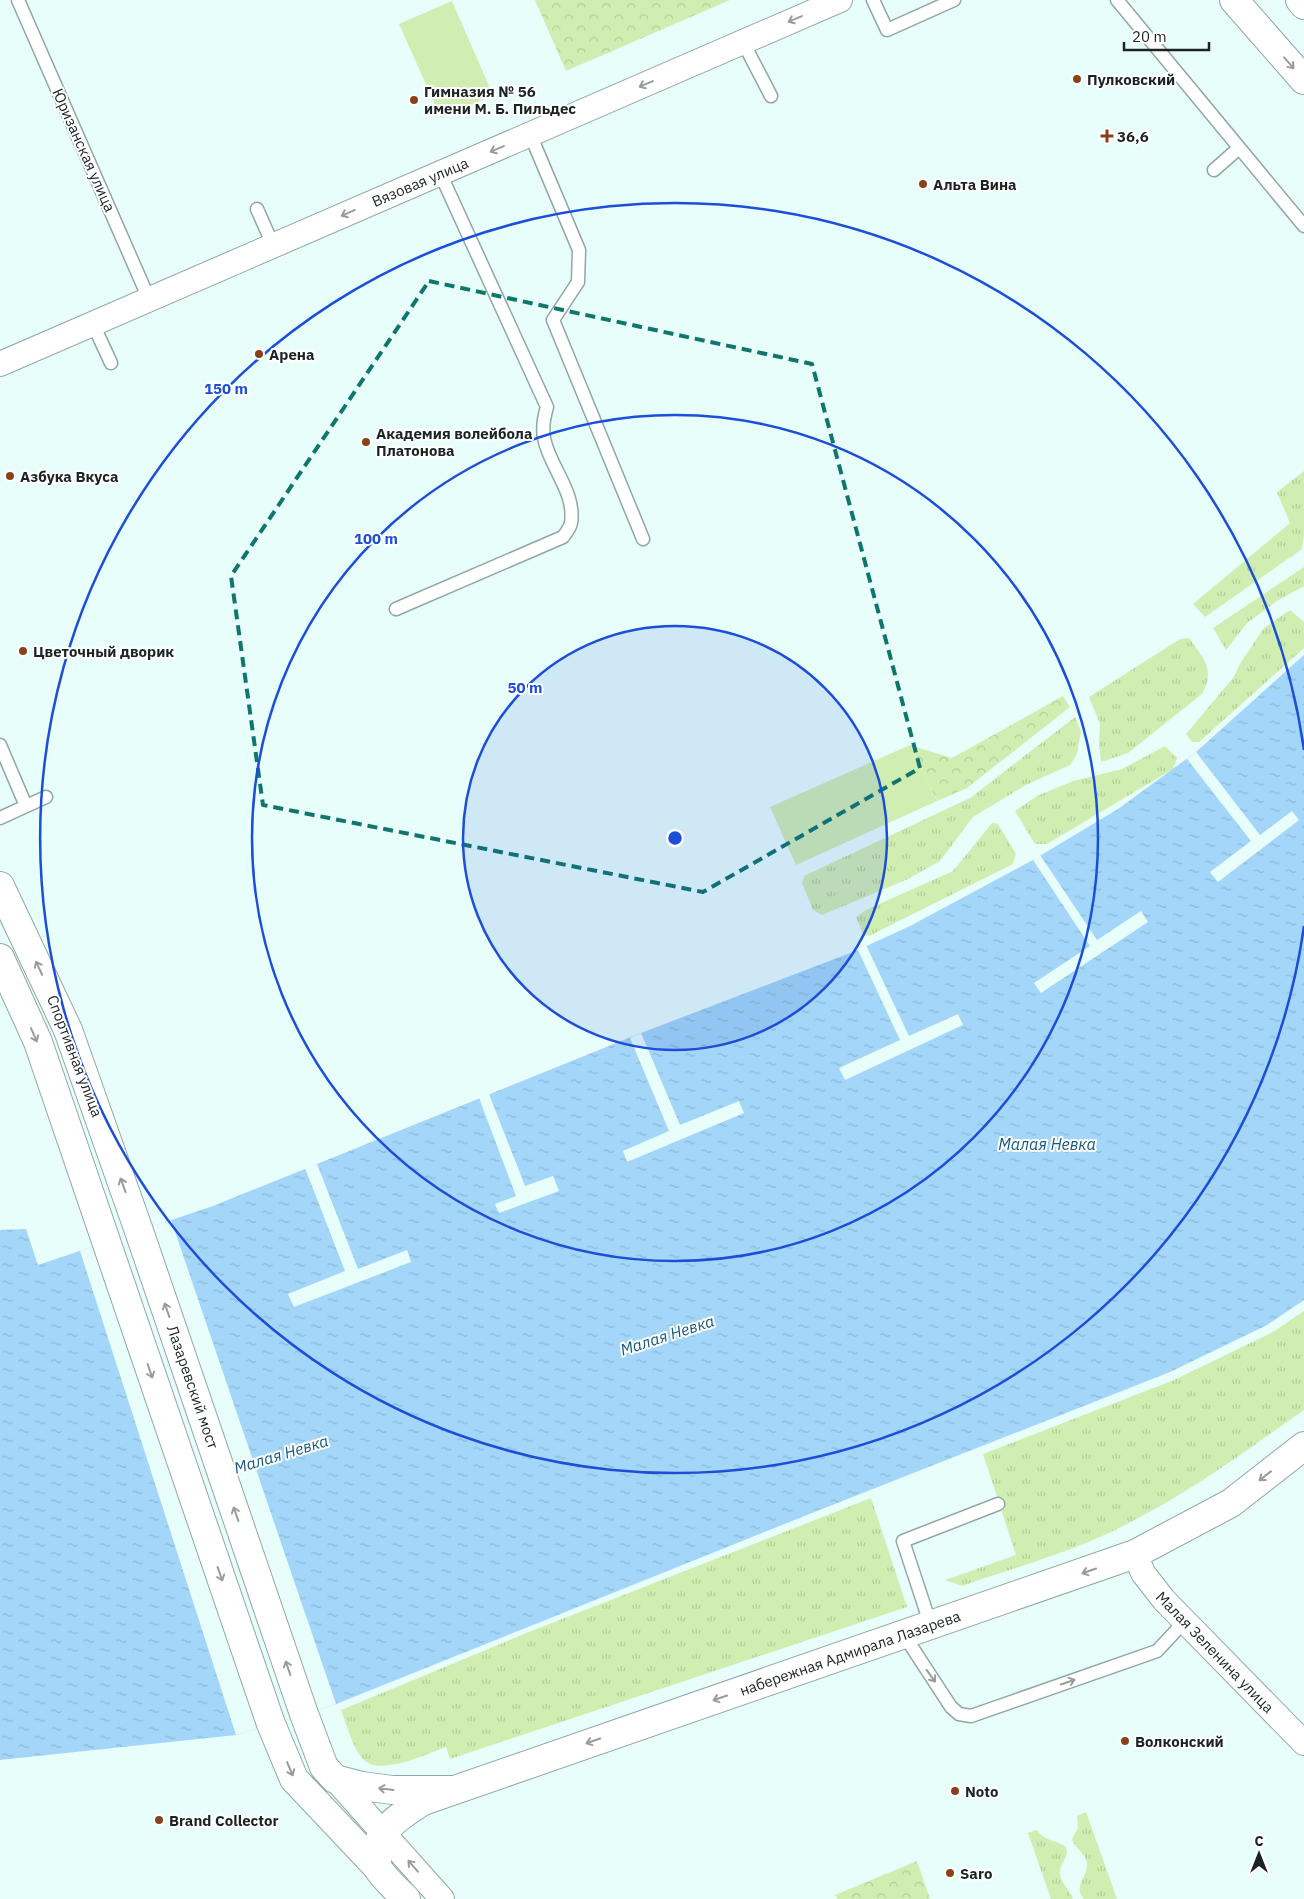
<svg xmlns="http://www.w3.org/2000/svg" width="1304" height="1899" viewBox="0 0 1304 1899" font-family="'IBM Plex Sans',sans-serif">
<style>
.grass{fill:url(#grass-tufts)}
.park{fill:url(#park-crowns)}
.pitch{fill:#d1eeb2}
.water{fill:url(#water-ripples)}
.pier{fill:#e7fefa}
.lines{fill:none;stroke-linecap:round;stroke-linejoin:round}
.service-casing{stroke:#91a7a3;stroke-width:15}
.minor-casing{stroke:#91a7a3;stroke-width:26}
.tertiary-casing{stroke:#91a7a3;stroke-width:30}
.secondary-casing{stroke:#91a7a3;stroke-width:30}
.service{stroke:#fff;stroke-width:12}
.minor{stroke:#fff;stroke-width:24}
.tertiary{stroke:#fff;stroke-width:28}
.secondary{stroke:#fff;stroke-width:28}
.oneway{stroke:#999c9c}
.marked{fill:none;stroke:#0f766e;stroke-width:4;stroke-dasharray:10 6;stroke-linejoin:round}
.ring{fill:none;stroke:#1d4ed8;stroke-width:2.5}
.poi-dot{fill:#88421a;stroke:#fff;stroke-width:2}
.labels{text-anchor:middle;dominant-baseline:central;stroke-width:4;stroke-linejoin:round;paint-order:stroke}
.poi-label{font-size:15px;font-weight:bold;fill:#1c2423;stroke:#fff;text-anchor:start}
.street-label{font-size:15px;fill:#1c2423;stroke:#fff}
.water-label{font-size:16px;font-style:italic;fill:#13597e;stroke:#fff}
.centre{fill:#1d4ed8;stroke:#fff;stroke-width:2.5}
.ring-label{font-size:15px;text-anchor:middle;font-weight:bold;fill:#1d4ed8;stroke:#fff;stroke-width:4;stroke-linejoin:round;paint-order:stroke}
</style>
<defs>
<pattern id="grass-tufts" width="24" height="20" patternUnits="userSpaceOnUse" patternTransform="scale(1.25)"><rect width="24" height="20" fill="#d1eeb2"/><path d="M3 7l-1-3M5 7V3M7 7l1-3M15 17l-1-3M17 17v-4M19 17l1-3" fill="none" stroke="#b3cc99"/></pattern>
<pattern id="park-crowns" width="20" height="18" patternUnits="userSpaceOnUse" patternTransform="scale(1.25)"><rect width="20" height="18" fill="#d1eeb2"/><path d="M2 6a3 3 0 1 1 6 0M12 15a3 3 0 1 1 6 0" fill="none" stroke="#b3cc99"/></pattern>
<pattern id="water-ripples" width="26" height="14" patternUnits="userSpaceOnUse" patternTransform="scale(1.25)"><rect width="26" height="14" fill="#a3d6f8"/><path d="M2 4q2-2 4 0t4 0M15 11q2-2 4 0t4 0" fill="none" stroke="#8cb8d4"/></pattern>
</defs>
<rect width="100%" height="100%" fill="#e7fefa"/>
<!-- grass -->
<path class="grass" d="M 1304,471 L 1304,535 L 1302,549 L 1205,617 L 1193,604 L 1290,523 L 1277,492 Z
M 1304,567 L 1304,586 L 1277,601 L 1247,623 L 1226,650 L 1213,628 Z
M 1290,610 L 1304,622 L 1304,648 L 1199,742 L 1192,742 L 1186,734 L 1233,678 L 1241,662 L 1264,628 Z
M 1189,638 C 1203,658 1216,669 1202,694 L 1128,753 L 1101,762 L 1099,746 L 1100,724 L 1089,697 L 1180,639 Z
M 1075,717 L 1081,731 L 1077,754 L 1070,765 L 1026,785 L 973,817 L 940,861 L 908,879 L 822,915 L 813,910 L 802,883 L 804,876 L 970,798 Z
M 1165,746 L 1177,758 L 1173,769 L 1047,844 L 1035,844 L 1015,811 L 1037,796 L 1073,781 L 1122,769 Z
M 992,823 L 998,824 L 1016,854 L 1013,864 L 869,936 L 863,934 L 856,917 L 866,910 L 953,871 Z
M 1304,1311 L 1304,1410 C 1247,1450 1191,1492 1129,1523 C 1078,1550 1017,1567 962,1586 L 945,1580 L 1016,1555 L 983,1454 L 1174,1380 L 1273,1332 Z
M 871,1498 L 907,1607 L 450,1759 L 446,1747 C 427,1754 380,1776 364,1760 C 352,1748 347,1725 341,1710 L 529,1632 Z
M 1086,1812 L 1117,1899 L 1084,1899 C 1073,1888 1086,1878 1087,1866 C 1088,1855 1075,1849 1072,1839 L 1078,1828 L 1077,1816 Z
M 1037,1830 C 1044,1842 1056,1839 1066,1847 C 1070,1857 1059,1863 1060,1874 C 1061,1883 1070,1890 1073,1899 L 1051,1899 L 1028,1833 Z"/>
<!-- park -->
<path class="park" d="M 535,0 L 730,0 L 566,71 Z
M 1063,696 L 1070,707 L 967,788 L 937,801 L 910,745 L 952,758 Z
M 917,1861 L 930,1899 L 838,1899 L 835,1895 Z"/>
<!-- pitch -->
<path class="pitch" d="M 452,1 L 493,95 L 441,118 L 399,24 Z
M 910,745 L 937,801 L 796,865 L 770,807 Z"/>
<!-- water -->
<path class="water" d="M 1304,655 L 1304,1300 L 1267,1325 L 1170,1372 L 817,1511 L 336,1704 L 236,1735 L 0,1760 L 0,1230 L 26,1229 L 38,1265 L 213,1206 L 641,1033 L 858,950 L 910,926 L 1033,860 L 1118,809 L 1196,752 Z"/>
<!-- pier -->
<path class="pier" d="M 1196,752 L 1260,835 L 1292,811 L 1299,820 L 1218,882 L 1210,872 L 1251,841 L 1187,759 Z
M 1040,855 L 1097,940 L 1141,911 L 1148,922 L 1041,993 L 1034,983 L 1090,946 L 1033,860 Z
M 866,945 L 909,1036 L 958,1014 L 963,1025 L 845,1080 L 839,1068 L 900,1040 L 858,950 Z
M 641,1033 L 680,1125 L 739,1101 L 744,1113 L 627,1162 L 623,1151 L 669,1131 L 630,1038 Z
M 489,1094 L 525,1186 L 553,1176 L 559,1191 L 499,1213 L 495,1204 L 516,1196 L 479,1098 Z
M 317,1164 L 358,1269 L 407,1250 L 411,1262 L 294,1307 L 288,1294 L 345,1271 L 305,1168 Z
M 171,1220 L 336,1704 L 236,1735 L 80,1251 Z"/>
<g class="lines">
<defs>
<path id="service" d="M 18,0 L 149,299
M 873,0 L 887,30 L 954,0
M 1117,0 L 1304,226
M 743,42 L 771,96
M 530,134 L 579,250 L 578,282 L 553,320 L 643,539
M 1214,170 L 1239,148
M 257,209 L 273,245
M 93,324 L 111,363
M 396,609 L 563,537 C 566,533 570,528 571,523 C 576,492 549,466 544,438 C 542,427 544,417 547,407 L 440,173
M 0,745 L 26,806
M 0,818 L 46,797
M 931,1626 L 903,1541 L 998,1504
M 904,1635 L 951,1707 L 959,1714 L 971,1716 L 1157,1651 L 1185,1621"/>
<path id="minor" d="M 0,364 L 840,0
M 1135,1554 L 1143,1573 L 1164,1600 L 1304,1743
M 335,1779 L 442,1899"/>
<path id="tertiary" d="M 1234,0 L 1304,80
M 1300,0 L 1304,5
M 0,886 L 68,1030 L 139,1231 L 304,1714 L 324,1767 L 335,1779 L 362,1786 L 392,1790 L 451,1790
M 0,958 L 38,1042 L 271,1724 L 294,1779 L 378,1868"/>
<path id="secondary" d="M 406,1899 C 397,1890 386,1880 379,1870 C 377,1867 377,1863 377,1859 C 373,1831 403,1814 423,1801 L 1135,1554 L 1231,1503 L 1304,1446"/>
</defs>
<!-- service casing -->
<use href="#service" class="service-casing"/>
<!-- minor casing -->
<use href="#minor" class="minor-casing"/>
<!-- tertiary casing -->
<use href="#tertiary" class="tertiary-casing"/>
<!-- secondary casing -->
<use href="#secondary" class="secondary-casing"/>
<!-- service -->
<use href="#service" class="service"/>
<!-- minor -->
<use href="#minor" class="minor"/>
<!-- tertiary -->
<use href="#tertiary" class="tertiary"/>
<!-- secondary -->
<use href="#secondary" class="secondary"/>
</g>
<!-- one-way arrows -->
<defs><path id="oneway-shaft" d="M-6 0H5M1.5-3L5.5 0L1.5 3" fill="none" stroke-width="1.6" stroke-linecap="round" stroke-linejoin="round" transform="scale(1.25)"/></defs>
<g class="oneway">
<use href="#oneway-shaft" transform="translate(795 19) rotate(157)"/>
<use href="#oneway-shaft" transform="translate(1289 63) rotate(49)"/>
<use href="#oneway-shaft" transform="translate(646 84) rotate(157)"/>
<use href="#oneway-shaft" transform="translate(497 149) rotate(157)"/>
<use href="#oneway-shaft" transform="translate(348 213) rotate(156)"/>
<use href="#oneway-shaft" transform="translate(39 968) rotate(-115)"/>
<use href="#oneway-shaft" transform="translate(34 1035) rotate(66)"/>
<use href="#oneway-shaft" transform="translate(123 1185) rotate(-110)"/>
<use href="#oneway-shaft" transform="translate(167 1310) rotate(-109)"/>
<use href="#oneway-shaft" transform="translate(150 1371) rotate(71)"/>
<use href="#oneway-shaft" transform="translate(1265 1476) rotate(142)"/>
<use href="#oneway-shaft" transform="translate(236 1514) rotate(-109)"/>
<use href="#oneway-shaft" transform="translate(1089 1571) rotate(161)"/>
<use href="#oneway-shaft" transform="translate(220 1574) rotate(71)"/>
<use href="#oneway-shaft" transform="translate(288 1668) rotate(-109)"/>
<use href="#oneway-shaft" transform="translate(931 1676) rotate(54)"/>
<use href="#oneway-shaft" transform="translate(1068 1682) rotate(-19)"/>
<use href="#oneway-shaft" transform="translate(720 1698) rotate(161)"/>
<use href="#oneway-shaft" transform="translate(593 1741) rotate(161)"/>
<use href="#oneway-shaft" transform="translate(290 1769) rotate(67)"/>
<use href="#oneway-shaft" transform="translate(386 1789) rotate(-173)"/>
<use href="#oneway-shaft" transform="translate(413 1866) rotate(-131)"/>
</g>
<!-- marked area -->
<path class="marked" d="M 429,281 L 812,364 L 920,768 L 703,892 L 263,805 L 231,576 Z"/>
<!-- distance rings -->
<circle cx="675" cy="838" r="212" fill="#1d4ed8" fill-opacity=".12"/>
<g class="ring">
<circle cx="675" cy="838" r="212"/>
<circle cx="675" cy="838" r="423"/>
<path d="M1304 926A635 635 0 1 1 1304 750"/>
</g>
<!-- markers -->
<g class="poi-dot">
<circle cx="1077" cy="79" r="5"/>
<circle cx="414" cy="100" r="5"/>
<path d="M1104.5 128.5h5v5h5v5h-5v5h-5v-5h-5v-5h5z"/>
<circle cx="923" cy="184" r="5"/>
<circle cx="259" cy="354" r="5"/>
<circle cx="366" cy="442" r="5"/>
<circle cx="10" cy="476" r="5"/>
<circle cx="23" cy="651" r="5"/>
<circle cx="1125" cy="1741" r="5"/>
<circle cx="955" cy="1791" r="5"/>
<circle cx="159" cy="1820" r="5"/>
<circle cx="950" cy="1873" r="5"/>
</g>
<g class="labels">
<!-- poi labels -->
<g class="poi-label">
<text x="1087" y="79">Пулковский</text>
<text x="424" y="91">Гимназия № 56<tspan x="424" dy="17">имени М. Б. Пильдес</tspan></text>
<text x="1117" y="136">36,6</text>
<text x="933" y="184">Альта Вина</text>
<text x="269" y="354">Арена</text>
<text x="376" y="433">Академия волейбола<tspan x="376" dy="17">Платонова</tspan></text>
<text x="20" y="476">Азбука Вкуса</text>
<text x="33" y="651">Цветочный дворик</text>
<text x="1135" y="1741">Волконский</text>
<text x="965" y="1791">Noto</text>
<text x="169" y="1820">Brand Collector</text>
<text x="960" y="1873">Saro</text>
</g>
<!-- street labels -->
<g class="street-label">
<text transform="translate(84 150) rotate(66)">Юризанская улица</text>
<text transform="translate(420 182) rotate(-23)">Вязовая улица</text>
<text transform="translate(75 1056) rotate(69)">Спортивная улица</text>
<text transform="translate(193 1387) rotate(71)">Лазаревский мост</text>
<text transform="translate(1215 1652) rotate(46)">Малая Зеленина улица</text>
<text transform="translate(850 1653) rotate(-19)">набережная Адмирала Лазарева</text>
</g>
<!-- water labels -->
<g class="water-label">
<text x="1047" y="1144">Малая Невка</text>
<text transform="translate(667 1335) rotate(-18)">Малая Невка</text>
<text transform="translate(281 1454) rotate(-17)">Малая Невка</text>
</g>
</g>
<circle cx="675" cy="838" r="8" class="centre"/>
<g class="ring-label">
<text x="226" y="394">150 m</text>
<text x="376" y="544">100 m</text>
<text x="525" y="693">50 m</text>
</g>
<!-- north arrow -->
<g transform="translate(1259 1854)" stroke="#ffffff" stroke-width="4" paint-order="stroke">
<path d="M0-4L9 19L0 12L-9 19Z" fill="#1c2423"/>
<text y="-8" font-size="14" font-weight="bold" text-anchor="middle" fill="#1c2423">С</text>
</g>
<!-- scale -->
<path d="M1124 42v8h85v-8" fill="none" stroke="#1c2423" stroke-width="2.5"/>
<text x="1132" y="42" font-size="15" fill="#1c2423" stroke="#ffffff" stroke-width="4" paint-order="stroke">20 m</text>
</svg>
